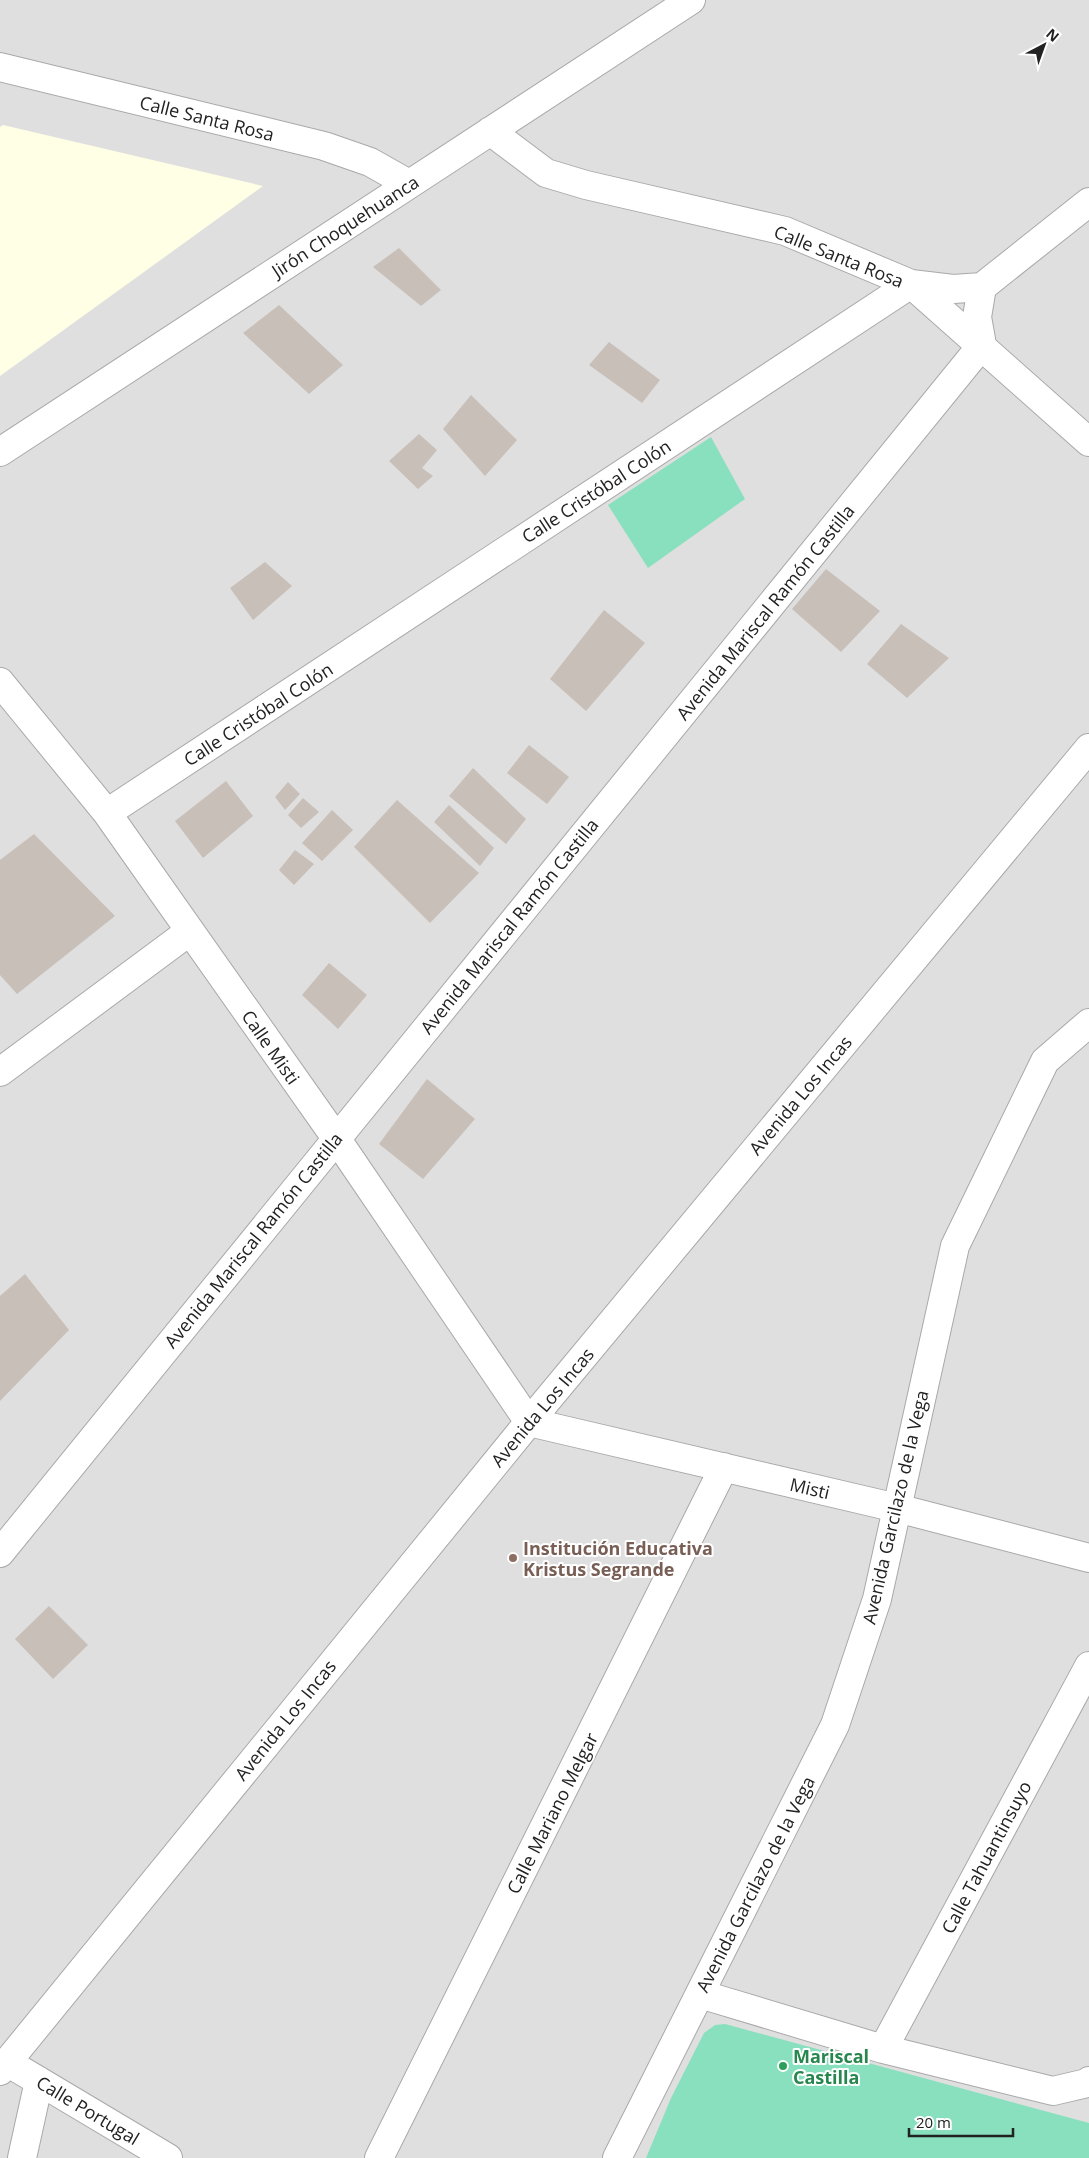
<svg xmlns="http://www.w3.org/2000/svg" width="1089" height="2158" viewBox="0 0 1089 2158" font-family="'Open Sans',sans-serif">
<style>
.residential{fill:#e0dfdf}
.education{fill:#ffffe5}
.pitch{fill:#88e0be}
.building{fill:#c7bfb8}
.lines{fill:none;stroke-linecap:round;stroke-linejoin:round}
.minor-casing{stroke:#a9a9a9;stroke-width:30}
.tertiary-casing{stroke:#a9a9a9;stroke-width:30}
.minor{stroke:#fff;stroke-width:28}
.tertiary{stroke:#fff;stroke-width:28}
.education-dot{fill:#8d6e63;stroke:#fff;stroke-width:2}
.leisure-dot{fill:#2e9e5b;stroke:#fff;stroke-width:2}
.labels{text-anchor:middle;dominant-baseline:central;stroke-width:4;stroke-linejoin:round;paint-order:stroke}
.street-label{font-size:18px;fill:#222;stroke:#fff}
.education-label{font-size:18px;font-weight:bold;fill:#785e54;stroke:#fff;text-anchor:start}
.leisure-label{font-size:18px;font-weight:bold;fill:#27864d;stroke:#fff;text-anchor:start}
</style>
<rect width="100%" height="100%" fill="#f2efe9"/>
<!-- residential -->
<path class="residential" d="M 0,0 L 1089,0 L 1089,2158 L 0,2158 Z"/>
<!-- education -->
<path class="education" d="M 3,125 L 263,186 L 0,376 L 0,127 Z"/>
<!-- pitch -->
<path class="pitch" d="M 711,437 L 745,499 L 648,568 L 608,505 Z
M 725,2024 L 1089,2123 L 1089,2158 L 646,2158 L 671,2098 L 704,2033 L 715,2025 Z"/>
<!-- building -->
<path class="building" d="M 399,248 L 441,290 L 421,306 L 373,267 Z
M 279,305 L 343,365 L 309,394 L 243,333 Z
M 609,342 L 660,380 L 642,403 L 589,365 Z
M 471,395 L 517,440 L 485,476 L 443,429 Z
M 419,434 L 437,450 L 422,468 L 433,476 L 418,489 L 389,461 Z
M 265,562 L 292,586 L 253,620 L 230,588 Z
M 826,569 L 880,611 L 841,652 L 792,609 Z
M 604,610 L 645,643 L 586,711 L 550,679 Z
M 901,624 L 949,658 L 907,698 L 867,664 Z
M 529,745 L 569,777 L 547,804 L 507,773 Z
M 473,768 L 526,819 L 506,844 L 449,796 Z
M 226,781 L 253,816 L 203,858 L 175,821 Z
M 288,782 L 300,794 L 285,810 L 275,797 Z
M 303,798 L 319,812 L 301,828 L 288,815 Z
M 397,800 L 479,873 L 430,923 L 354,847 Z
M 449,805 L 494,848 L 480,866 L 434,822 Z
M 332,810 L 353,830 L 322,861 L 302,843 Z
M 34,834 L 115,916 L 17,994 L 0,975 L 0,860 Z
M 295,850 L 314,864 L 294,885 L 279,870 Z
M 329,963 L 367,995 L 338,1029 L 302,995 Z
M 427,1079 L 475,1119 L 423,1179 L 379,1144 Z
M 25,1274 L 69,1330 L 0,1401 L 0,1296 Z
M 49,1606 L 88,1645 L 53,1679 L 15,1639 Z"/>
<g class="lines">
<defs>
<path id="minor" d="M 0,67 L 324,146 L 370,162 L 409,184
M 490,131 L 546,173 L 586,185 L 785,231 L 911,284 L 1089,442
M 0,452 L 691,0
M 0,682 L 107,813 L 336,1138 L 529,1422 L 897,1508 L 1089,1558
M 107,813 L 911,284 L 953,289 L 982,287 L 1089,202
M 0,1072 L 190,931
M 0,1553 L 982,345 L 977,317 L 982,287
M 700,1994 L 883,2049 L 1053,2091 L 1087,2083 L 1089,2081
M 883,2049 L 1089,1666
M 7,2062 L 168,2158
M 22,2158 L 39,2081
M 379,2158 L 724,1467"/>
<path id="tertiary" d="M 0,2071 L 529,1422 L 1089,748
M 617,2158 L 835,1725 L 877,1599 L 955,1246 L 1045,1061 L 1089,1023"/>
</defs>
<!-- minor casing -->
<use href="#minor" class="minor-casing"/>
<!-- tertiary casing -->
<use href="#tertiary" class="tertiary-casing"/>
<!-- minor -->
<use href="#minor" class="minor"/>
<!-- tertiary -->
<use href="#tertiary" class="tertiary"/>
</g>
<!-- markers -->
<circle class="education-dot" cx="513" cy="1558" r="5"/>
<circle class="leisure-dot" cx="783" cy="2066" r="5"/>
<g class="labels">
<!-- street labels -->
<g class="street-label">
<text transform="translate(207 118) rotate(14)">Calle Santa Rosa</text>
<text transform="translate(345 226) rotate(-33)">Jirón Choquehuanca</text>
<text transform="translate(839 256) rotate(22)">Calle Santa Rosa</text>
<text transform="translate(596 491) rotate(-33)">Calle Cristóbal Colón</text>
<text transform="translate(765 612) rotate(-51)">Avenida Mariscal Ramón Castilla</text>
<text transform="translate(258 714) rotate(-33)">Calle Cristóbal Colón</text>
<text transform="translate(509 926) rotate(-51)">Avenida Mariscal Ramón Castilla</text>
<text transform="translate(271 1047) rotate(55)">Calle Misti</text>
<text transform="translate(800 1095) rotate(-50)">Avenida Los Incas</text>
<text transform="translate(253 1240) rotate(-51)">Avenida Mariscal Ramón Castilla</text>
<text transform="translate(542 1407) rotate(-50)">Avenida Los Incas</text>
<text transform="translate(810 1488) rotate(13)">Misti</text>
<text transform="translate(895 1507) rotate(-77)">Avenida Garcilazo de la Vega</text>
<text transform="translate(285 1720) rotate(-51)">Avenida Los Incas</text>
<text transform="translate(552 1813) rotate(-63)">Calle Mariano Melgar</text>
<text transform="translate(986 1857) rotate(-62)">Calle Tahuantinsuyo</text>
<text transform="translate(755 1884) rotate(-63)">Avenida Garcilazo de la Vega</text>
<text transform="translate(88 2110) rotate(31)">Calle Portugal</text>
</g>
<!-- education labels -->
<g class="education-label">
<text x="523" y="1548">Institución Educativa<tspan x="523" dy="21">Kristus Segrande</tspan></text>
</g>
<!-- leisure labels -->
<g class="leisure-label">
<text x="793" y="2056">Mariscal<tspan x="793" dy="21">Castilla</tspan></text>
</g>
</g>
<!-- north arrow -->
<g transform="translate(1044 45) rotate(41)" stroke="#ffffff" stroke-width="4" paint-order="stroke">
<path d="M0-4L9 19L0 12L-9 19Z" fill="#222222"/>
<text y="-8" font-size="14" font-weight="bold" text-anchor="middle" fill="#222222">N</text>
</g>
<!-- scale -->
<path d="M909 2128v8h104v-8" fill="none" stroke="#222222" stroke-width="2.5"/>
<text x="916" y="2128" font-size="15" fill="#222222" stroke="#ffffff" stroke-width="4" paint-order="stroke">20 m</text>
</svg>
